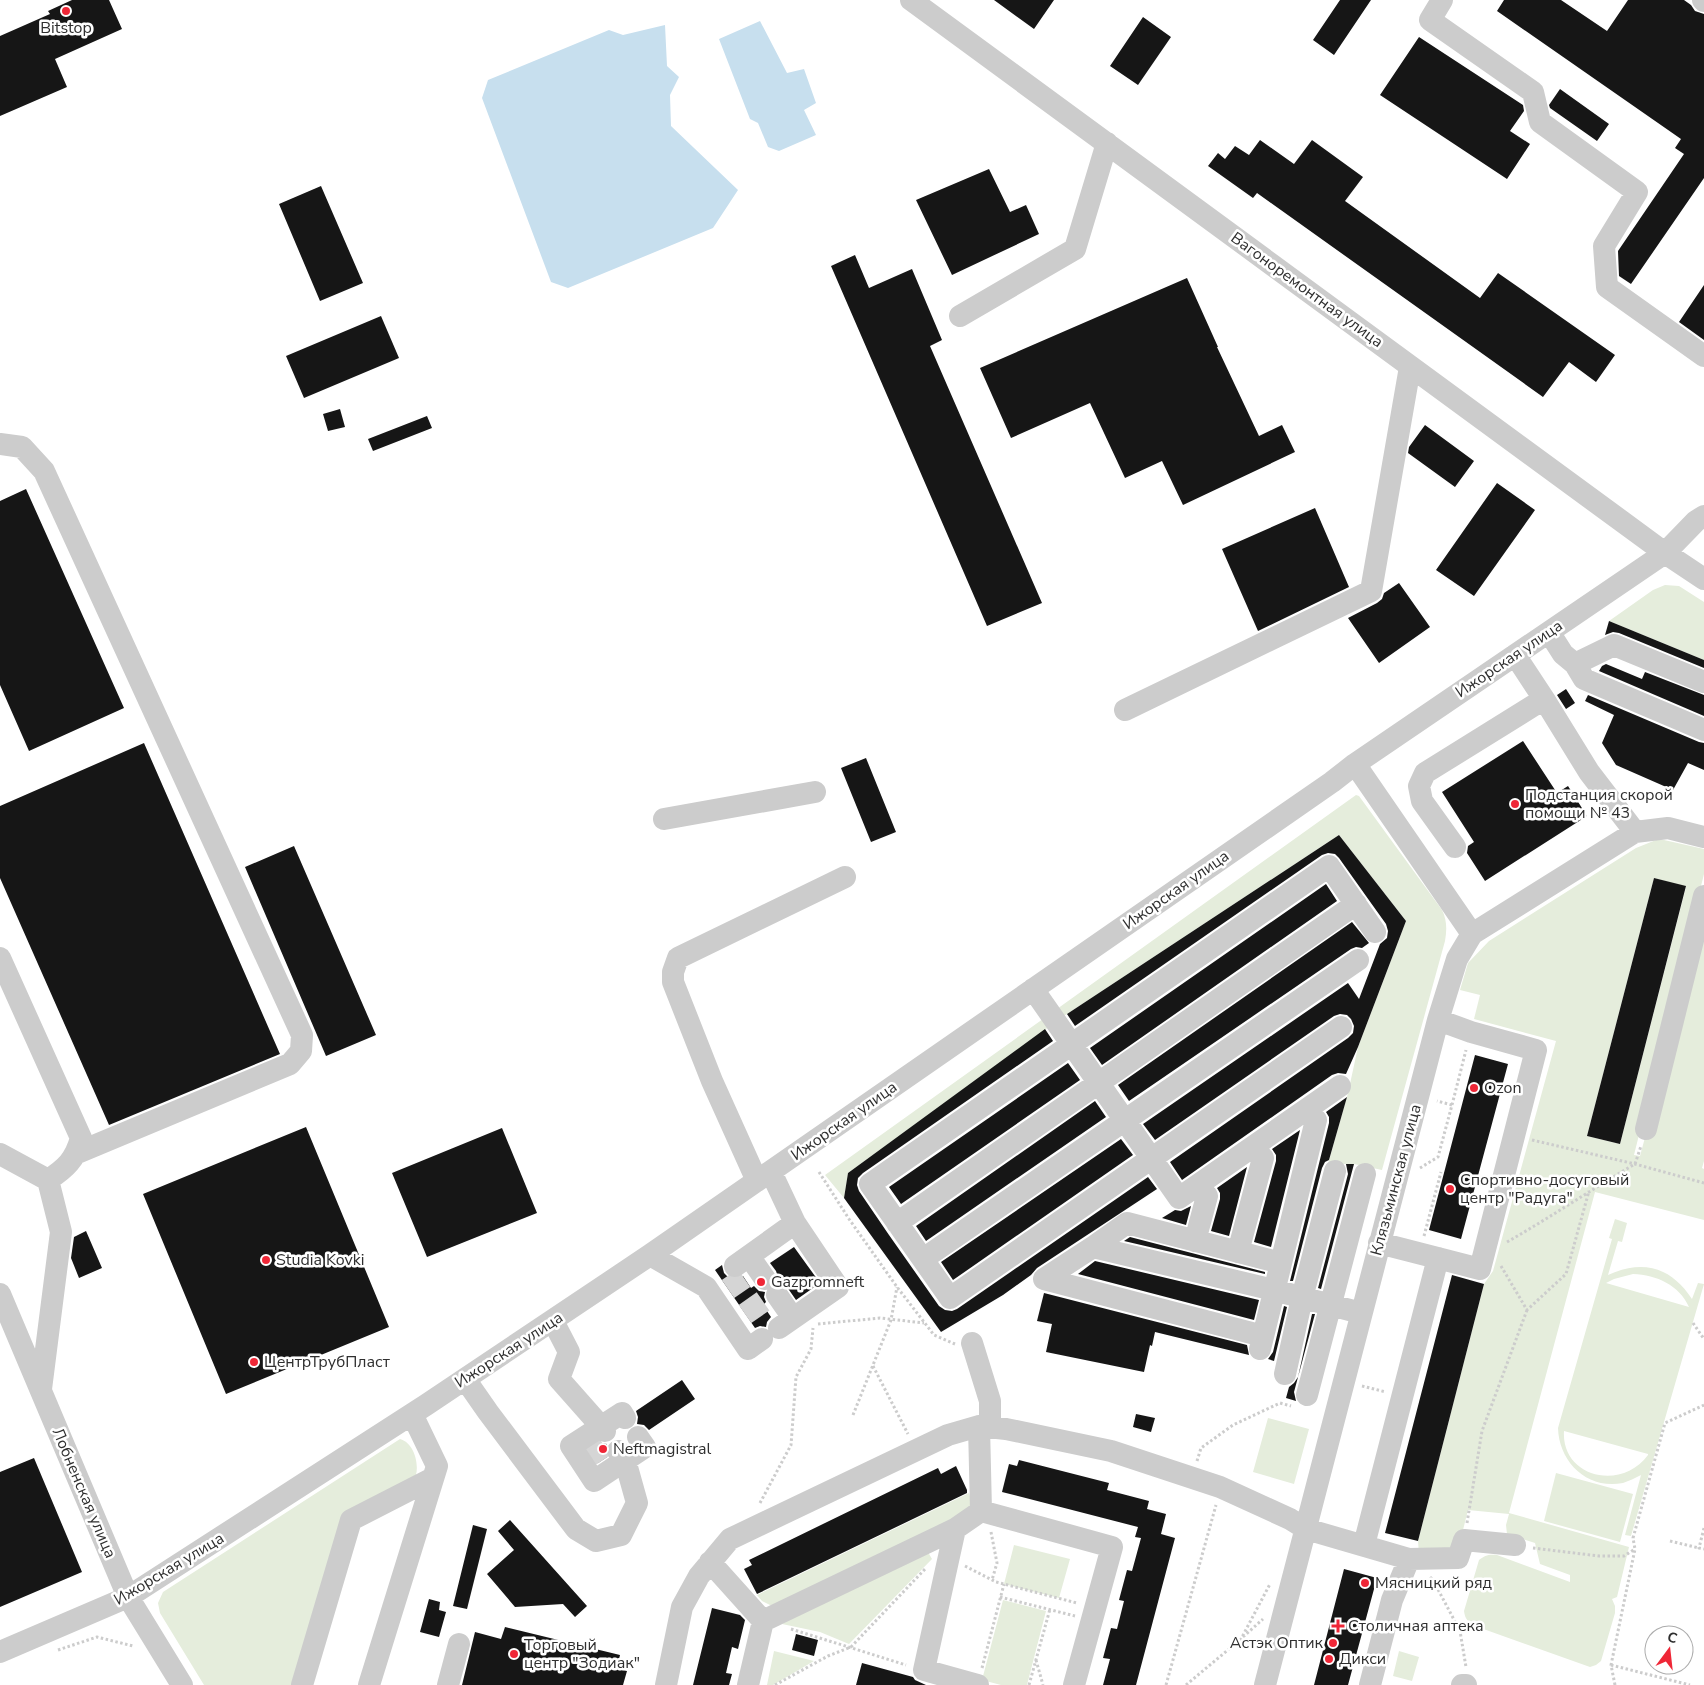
<svg xmlns="http://www.w3.org/2000/svg" width="1704" height="1685" viewBox="0 0 1704 1685" font-family="'Nunito Sans',sans-serif">
<style>
.green{fill:#e5eddc;fill-rule:evenodd}
.water{fill:#c7dfee}
.building{fill:#161616}
.lines{fill:none;stroke-linecap:round;stroke-linejoin:round}
.minor-tunnel{stroke:#d5d5d5;stroke-width:22;stroke-dasharray:22 11;stroke-linecap:butt}
.path{stroke:#ccc;stroke-width:3;stroke-dasharray:2.5 2.5;stroke-linecap:butt}
.minor{stroke:#ccc;stroke-width:22}
.poi-dot{fill:#ef2737;stroke:#fff;stroke-width:2}
.labels{text-anchor:middle;dominant-baseline:central;stroke-width:5;stroke-linejoin:round;paint-order:stroke}
.poi-label{font-size:16px;fill:#2f2f2f;stroke:#fff;text-anchor:start}
.street-label{font-size:16px;fill:#2f2f2f;stroke:#fff}
</style>
<rect width="100%" height="100%" fill="#fff"/>
<!-- green -->
<path class="green" d="M 1665,585 L 1679,586 L 1704,602 L 1704,660 L 1609,621 L 1653,590 Z
M 1356,795 L 1359,796 L 1442,910 C 1447,920 1447,930 1445,941 L 1382,1170 L 1354,1164 L 1328,1164 L 1348,1093 L 1358,1047 L 1406,921 L 1339,835 L 1064,1016 L 848,1173 L 844,1198 L 825,1175 Z
M 1656,840 L 1664,840 L 1704,849 L 1704,874 L 1634,1155 L 1640,1156 L 1704,919 L 1704,1161 L 1702,1168 L 1704,1169 L 1704,1220 L 1595,1192 L 1509,1513 L 1629,1547 L 1617,1597 L 1612,1599 L 1615,1606 L 1615,1613 L 1601,1661 L 1596,1665 L 1590,1667 L 1475,1626 C 1468,1622 1465,1619 1464,1611 L 1479,1560 C 1485,1555 1489,1554 1497,1555 L 1570,1582 L 1570,1575 L 1540,1564 L 1535,1543 L 1507,1534 L 1506,1525 L 1509,1514 L 1468,1510 L 1459,1546 L 1419,1554 L 1418,1541 L 1484,1284 L 1493,1271 L 1556,1041 L 1474,1019 L 1480,995 L 1460,990 L 1468,963 L 1489,941 L 1636,848 ZM 1654,878 L 1686,887 L 1620,1144 L 1587,1136 Z
M 1615,1219 L 1627,1223 L 1622,1242 L 1618,1241 L 1608,1275 C 1643,1259 1671,1267 1692,1299 L 1698,1283 L 1704,1284 L 1631,1536 L 1625,1535 L 1641,1475 C 1635,1478 1629,1481 1623,1483 C 1587,1490 1559,1462 1558,1428 L 1612,1239 L 1609,1238 ZM 1633,1274 C 1657,1275 1679,1285 1689,1307 L 1606,1283 L 1614,1279 ZM 1564,1431 L 1648,1454 L 1648,1455 C 1621,1492 1561,1477 1564,1431 Z
M 1268,1418 L 1309,1429 L 1294,1484 L 1253,1472 Z
M 400,1439 C 414,1443 419,1463 416,1475 L 347,1514 L 295,1685 L 204,1685 L 160,1613 L 158,1603 L 163,1592 Z
M 1556,1473 L 1633,1494 L 1620,1542 L 1544,1521 Z
M 969,1493 L 972,1503 L 969,1513 L 772,1606 L 762,1601 L 757,1595 Z
M 1014,1545 L 1070,1559 L 1059,1598 L 1004,1584 Z
M 925,1547 L 932,1559 L 849,1644 L 820,1632 L 782,1624 Z
M 1003,1600 L 1046,1611 L 1027,1685 L 1001,1685 L 982,1680 Z
M 774,1651 L 814,1661 L 773,1685 L 767,1685 Z
M 1399,1651 L 1419,1657 L 1412,1681 L 1393,1676 Z"/>
<!-- water -->
<path class="water" d="M 760,21 L 787,73 L 804,69 L 816,103 L 804,110 L 816,135 L 779,151 L 768,147 L 758,123 L 750,119 L 719,39 Z
M 665,25 L 667,66 L 679,77 L 670,95 L 671,126 L 738,190 L 713,228 L 568,288 L 551,282 L 482,98 L 488,80 L 609,30 L 623,35 Z"/>
<!-- building -->
<path class="building" d="M 72,0 L 109,0 L 122,29 L 55,59 L 67,87 L 0,116 L 0,36 L 50,14 L 48,11 Z
M 994,0 L 1054,0 L 1034,29 Z
M 1340,0 L 1371,0 L 1334,55 L 1313,40 Z
M 1504,0 L 1561,0 L 1607,31 L 1628,0 L 1684,0 L 1691,5 L 1695,11 L 1704,14 L 1704,178 L 1631,284 L 1619,276 L 1618,251 L 1684,154 L 1675,148 L 1681,139 L 1497,11 Z
M 1143,17 L 1171,37 L 1138,85 L 1110,66 Z
M 1419,37 L 1523,105 L 1524,111 L 1510,131 L 1530,144 L 1507,179 L 1380,95 Z
M 1560,89 L 1609,124 L 1597,141 L 1550,108 L 1549,105 Z
M 1260,140 L 1294,164 L 1312,140 L 1363,177 L 1345,201 L 1480,298 L 1498,273 L 1615,355 L 1596,382 L 1569,362 L 1543,397 L 1257,193 L 1253,198 L 1208,166 L 1218,153 L 1225,159 L 1235,146 L 1249,155 Z
M 989,169 L 1010,212 L 1026,205 L 1039,234 L 952,275 L 916,200 Z
M 321,186 L 363,283 L 320,301 L 279,204 Z
M 855,255 L 869,288 L 912,269 L 942,340 L 930,346 L 1042,603 L 987,626 L 831,266 Z
M 1187,278 L 1218,347 L 1217,347 L 1259,436 L 1282,425 L 1295,452 L 1183,505 L 1162,461 L 1125,478 L 1090,403 L 1011,438 L 980,368 Z
M 1704,285 L 1704,340 L 1679,322 Z
M 381,316 L 399,358 L 304,398 L 286,356 Z
M 340,409 L 345,427 L 328,431 L 323,414 Z
M 427,416 L 432,428 L 373,451 L 368,439 Z
M 1425,425 L 1474,461 L 1455,487 L 1408,453 L 1409,447 Z
M 1497,483 L 1535,510 L 1474,596 L 1436,570 Z
M 26,489 L 124,708 L 29,751 L 0,685 L 0,501 Z
M 1315,508 L 1349,587 L 1258,631 L 1222,549 Z
M 1399,583 L 1430,627 L 1379,663 L 1348,618 L 1377,603 L 1382,599 L 1384,593 Z
M 1609,621 L 1704,660 L 1704,668 L 1619,633 L 1613,632 L 1605,635 Z
M 1606,664 L 1642,679 L 1645,672 L 1704,695 L 1704,716 L 1599,671 L 1602,666 Z
M 1566,689 L 1575,703 L 1566,709 L 1557,695 Z
M 1588,695 L 1699,742 L 1704,743 L 1704,770 L 1688,763 L 1673,790 L 1616,765 L 1602,743 L 1614,715 L 1585,701 Z
M 1523,741 L 1557,793 L 1568,786 L 1587,816 L 1485,881 L 1467,853 L 1468,846 L 1474,842 L 1442,792 Z
M 144,743 L 280,1054 L 109,1125 L 0,878 L 0,806 Z
M 866,758 L 896,832 L 871,842 L 841,768 Z
M 1339,835 L 1406,921 L 1358,1047 L 1346,1074 L 1338,1073 L 1332,1075 L 1182,1180 L 1170,1162 L 1348,1038 L 1353,1033 L 1354,1026 L 1351,1019 L 1347,1015 L 1340,1014 L 1334,1016 L 1155,1140 L 1143,1124 L 1348,983 L 1359,999 L 1380,944 L 1387,938 L 1388,931 L 1386,924 L 1366,896 L 1339,858 L 1335,854 L 1328,853 L 1322,855 L 1075,1026 L 1067,1014 Z
M 294,846 L 376,1035 L 326,1056 L 245,867 Z
M 1654,878 L 1686,886 L 1620,1144 L 1587,1136 Z
M 1326,884 L 1337,901 L 1102,1065 L 1090,1048 Z
M 1352,922 L 1369,943 L 1362,948 L 1356,947 L 1351,949 L 1129,1101 L 1118,1085 Z
M 1045,1029 L 1053,1041 L 863,1173 L 858,1178 L 857,1185 L 859,1191 L 889,1235 L 939,1306 L 945,1310 L 952,1311 L 957,1309 L 1148,1177 L 1157,1189 L 1037,1268 L 1031,1275 L 1003,1295 L 941,1332 L 844,1198 L 848,1173 Z
M 1475,1055 L 1508,1064 L 1461,1239 L 1429,1230 Z
M 1068,1063 L 1080,1080 L 901,1204 L 889,1187 Z
M 1347,1097 L 1329,1160 L 1325,1162 L 1322,1168 L 1293,1281 L 1290,1281 L 1329,1123 L 1329,1117 L 1326,1112 Z
M 1095,1101 L 1106,1117 L 926,1241 L 916,1226 Z
M 306,1127 L 389,1327 L 226,1394 L 143,1194 Z
M 502,1128 L 537,1213 L 427,1257 L 392,1173 Z
M 1300,1130 L 1271,1247 L 1254,1242 L 1276,1161 L 1276,1155 L 1272,1149 Z
M 1121,1139 L 1133,1155 L 953,1280 L 941,1262 Z
M 1346,1164 L 1354,1164 L 1321,1289 L 1318,1288 L 1348,1174 Z
M 1247,1167 L 1229,1236 L 1211,1231 L 1220,1199 L 1220,1193 L 1217,1188 Z
M 1191,1206 L 1186,1225 L 1162,1218 L 1175,1210 L 1181,1211 Z
M 86,1231 L 102,1268 L 79,1278 L 71,1258 L 74,1237 Z
M 1130,1237 L 1265,1272 L 1265,1274 L 1124,1241 Z
M 794,1247 L 820,1283 L 796,1300 L 787,1287 L 783,1283 L 777,1282 L 778,1277 L 776,1271 L 770,1263 Z
M 1095,1261 L 1259,1300 L 1254,1320 L 1078,1274 Z
M 722,1265 L 724,1273 L 729,1278 L 736,1279 L 743,1276 L 751,1288 L 754,1286 L 759,1291 L 765,1292 L 764,1297 L 766,1302 L 763,1305 L 771,1317 L 767,1322 L 766,1327 L 760,1326 L 755,1328 L 715,1270 Z
M 1452,1275 L 1484,1284 L 1418,1541 L 1385,1533 Z
M 1044,1293 L 1247,1345 L 1249,1355 L 1155,1332 L 1152,1346 L 1150,1345 L 1144,1372 L 1046,1352 L 1052,1324 L 1037,1321 Z
M 1284,1306 L 1287,1307 L 1274,1361 L 1268,1359 L 1273,1352 Z
M 1312,1314 L 1315,1314 L 1294,1392 L 1296,1401 L 1286,1398 L 1289,1387 L 1294,1383 L 1298,1377 Z
M 682,1380 L 695,1399 L 649,1430 L 644,1425 L 637,1424 L 638,1417 L 636,1411 Z
M 1136,1414 L 1155,1418 L 1151,1432 L 1133,1427 Z
M 600,1443 L 607,1444 L 605,1452 L 607,1457 L 598,1463 L 589,1450 Z
M 34,1458 L 82,1572 L 0,1607 L 0,1472 Z
M 1019,1460 L 1109,1483 L 1107,1490 L 1149,1501 L 1147,1509 L 1166,1514 L 1161,1534 L 1175,1538 L 1136,1685 L 1103,1685 L 1110,1659 L 1103,1658 L 1111,1628 L 1117,1629 L 1124,1601 L 1119,1600 L 1127,1570 L 1132,1571 L 1141,1538 L 1135,1537 L 1138,1527 L 1002,1492 L 1009,1464 L 1017,1466 Z
M 956,1466 L 967,1490 L 967,1493 L 757,1594 L 744,1569 L 752,1565 L 749,1560 L 938,1468 L 941,1474 Z
M 510,1520 L 587,1606 L 575,1617 L 563,1604 L 515,1607 L 487,1574 L 514,1550 L 498,1531 Z
M 473,1525 L 487,1529 L 467,1609 L 453,1606 Z
M 1344,1569 L 1377,1578 L 1348,1685 L 1314,1685 Z
M 429,1599 L 440,1602 L 439,1610 L 446,1612 L 439,1637 L 420,1632 Z
M 712,1608 L 740,1615 L 745,1620 L 738,1649 L 732,1647 L 726,1673 L 732,1674 L 729,1685 L 693,1685 Z
M 505,1627 L 620,1655 L 617,1668 L 627,1671 L 623,1685 L 462,1685 L 475,1632 L 501,1639 Z
M 796,1634 L 818,1640 L 814,1656 L 792,1650 Z
M 862,1663 L 913,1677 L 915,1680 L 926,1685 L 856,1685 Z"/>
<g class="lines">
<!-- minor-tunnel -->
<path class="minor-tunnel" d="M 728,1289 L 744,1278
M 745,1314 L 775,1293
M 589,1443 L 602,1462"/>
<!-- path -->
<path class="path" d="M 1452,1105 L 1466,1050
M 1532,1140 L 1635,1164 L 1704,1183
M 1420,1168 L 1438,1157 L 1452,1105 L 1437,1101
M 819,1172 L 849,1219 L 897,1287 L 934,1335 L 955,1344
M 1424,1236 L 1441,1172
M 1507,1242 C 1551,1217 1592,1189 1635,1164 L 1641,1146
M 1501,1266 L 1527,1310 L 1566,1274 L 1589,1191
M 1693,1323 L 1704,1339
M 818,1324 L 880,1318 L 924,1323
M 873,1366 L 908,1434
M 1362,1386 L 1386,1392
M 853,1415 L 891,1320 L 897,1287
M 1197,1461 L 1201,1448 L 1233,1425 L 1280,1403 L 1291,1406
M 760,1503 L 791,1445 L 796,1377 L 811,1349 L 813,1328
M 1467,1523 L 1482,1431 L 1527,1310
M 1704,1528 L 1699,1548 L 1704,1549
M 991,1532 L 997,1563 L 992,1580
M 1670,1541 L 1699,1548
M 1533,1548 L 1599,1556 L 1624,1556 L 1635,1549
M 965,1566 L 996,1582 L 1077,1603
M 1430,1577 L 1433,1580 L 1460,1631 L 1466,1667
M 1000,1597 L 1075,1616
M 791,1629 L 906,1665
M 1243,1637 L 1263,1619
M 58,1650 L 97,1637 L 133,1646
M 1036,1660 L 1043,1685
M 1611,1665 L 1690,1685
M 982,1668 L 1004,1584
M 775,1685 L 828,1656 L 851,1647 L 926,1568
M 1029,1685 L 1050,1609
M 1166,1685 L 1216,1505
M 1186,1685 L 1241,1639 L 1270,1584
M 1615,1685 L 1611,1665 L 1635,1549 L 1633,1538 L 1665,1423 L 1704,1405"/>
<!-- minor -->
<path class="minor" d="M 911,0 L 1665,553 L 1704,579
M 1442,0 L 1430,20 L 1533,92 L 1540,122 L 1637,192 L 1604,246 L 1607,287 L 1704,356
M 1703,0 L 1704,1
M 960,316 L 1075,249 L 1107,143
M 0,444 L 22,447 L 44,471 L 302,1035 L 301,1051 L 290,1064 L 77,1153
M 1549,632 L 1563,654 L 1575,664
M 1515,655 L 1544,699 L 1589,772 L 1635,832
M 1704,682 L 1614,645 L 1575,664 L 1584,679 L 1704,730
M 1125,710 L 1371,591 L 1410,367
M 1355,764 L 1472,934
M 664,819 L 815,792
M 1455,847 L 1422,801 L 1419,786 L 1425,773 L 1544,699
M 0,958 L 81,1138 C 75,1160 66,1168 48,1180
M 1033,989 L 1179,1198 L 1340,1086
M 1341,1027 L 950,1298 L 870,1184 L 1329,866 L 1375,932
M 1646,1129 L 1704,896
M 0,1154 L 48,1180 L 61,1232 L 41,1389
M 771,1172 L 795,1223 L 838,1287 L 779,1328
M 757,1181 L 712,1081 L 673,982 L 673,972 L 678,958 L 845,877
M 897,1223 L 1356,904
M 1195,1241 L 1207,1196
M 1379,1243 L 1480,1269 L 1536,1050 L 1471,1032 L 1438,1020
M 1093,1247 L 1127,1223 L 1281,1263
M 1238,1252 L 1263,1158
M 650,1255 L 706,1287 L 748,1349 L 762,1339
M 749,1256 L 765,1279
M 923,1259 L 1358,960
M 735,1266 L 795,1223
M 1044,1279 L 1093,1247 L 1274,1290 L 1361,1313
M 1044,1279 L 1263,1336
M 0,1294 L 128,1597 L 182,1685
M 777,1295 L 793,1318
M 553,1321 L 569,1352 L 559,1379 L 605,1431
M 972,1343 L 990,1401 L 990,1427
M 1260,1349 L 1316,1120
M 1285,1374 L 1302,1298 L 1335,1171
M 465,1379 L 488,1412 L 576,1529 L 596,1541 L 621,1535 L 637,1503 L 625,1460 L 618,1451
M 1307,1395 L 1365,1174
M 625,1418 L 622,1413 L 571,1446 L 594,1481 L 645,1447 L 638,1437
M 979,1426 L 981,1511
M 955,1529 L 924,1670 L 978,1685
M 1364,1545 L 1438,1258
M 710,1562 L 763,1621
M 0,1652 L 128,1597 L 426,1405 L 650,1255 L 1332,782 L 1355,764 L 1665,553 L 1696,521 L 1704,516
M 302,1685 L 351,1520 L 433,1478
M 369,1685 L 437,1466 L 412,1414
M 448,1685 L 459,1644
M 666,1685 L 682,1607 L 699,1576 L 730,1539 L 948,1435 L 979,1426 L 1006,1429 L 1111,1451 L 1220,1487 L 1290,1519 L 1306,1529 L 1409,1559
M 748,1685 L 763,1621 L 955,1529 L 981,1511 L 1112,1547 L 1074,1685
M 1265,1685 L 1438,1020 L 1457,959 L 1472,934 L 1635,832 L 1668,828 L 1704,837
M 1370,1685 L 1392,1600 L 1409,1559 L 1458,1558 L 1464,1540 L 1515,1545
M 1462,1685 L 1466,1685"/>
</g>
<!-- markers -->
<g class="poi-dot">
<circle cx="66" cy="11" r="5"/>
<circle cx="1515" cy="804" r="5"/>
<circle cx="1474" cy="1088" r="5"/>
<circle cx="1450" cy="1189" r="5"/>
<circle cx="266" cy="1260" r="5"/>
<circle cx="761" cy="1282" r="5"/>
<circle cx="254" cy="1362" r="5"/>
<circle cx="603" cy="1449" r="5"/>
<circle cx="1365" cy="1583" r="5"/>
<path d="M1335.5 1618.5h5v5h5v5h-5v5h-5v-5h-5v-5h5z"/>
<circle cx="1333" cy="1643" r="5"/>
<circle cx="514" cy="1654" r="5"/>
<circle cx="1329" cy="1659" r="5"/>
</g>
<g class="labels">
<!-- poi labels -->
<g class="poi-label">
<text x="66" y="28" text-anchor="middle">Bitstop</text>
<text x="1525" y="795">Подстанция скорой<tspan x="1525" dy="18">помощи № 43</tspan></text>
<text x="1484" y="1088">Ozon</text>
<text x="1460" y="1180">Спортивно-досуговый<tspan x="1460" dy="18">центр "Радуга"</tspan></text>
<text x="276" y="1260">Studia Kovki</text>
<text x="771" y="1282">Gazpromneft</text>
<text x="264" y="1362">ЦентрТрубПласт</text>
<text x="613" y="1449">Neftmagistral</text>
<text x="1375" y="1583">Мясницкий ряд</text>
<text x="1348" y="1626">Столичная аптека</text>
<text x="1323" y="1643" text-anchor="end">Астэк Оптик</text>
<text x="524" y="1645">Торговый<tspan x="524" dy="18">центр "Зодиак"</tspan></text>
<text x="1339" y="1659">Дикси</text>
</g>
<!-- street labels -->
<g class="street-label">
<text transform="translate(1307 290) rotate(36)">Вагоноремонтная улица</text>
<text transform="translate(1509 659) rotate(-34)">Ижорская улица</text>
<text transform="translate(1176 890) rotate(-35)">Ижорская улица</text>
<text transform="translate(844 1121) rotate(-35)">Ижорская улица</text>
<text transform="translate(1396 1180) rotate(-75)">Клязьминская улица</text>
<text transform="translate(509 1350) rotate(-33)">Ижорская улица</text>
<text transform="translate(84 1493) rotate(67)">Лобненская улица</text>
<text transform="translate(169 1569) rotate(-31)">Ижорская улица</text>
</g>
</g>
<!-- north arrow -->
<g transform="translate(1669 1650) rotate(15)"><circle r="24" fill="#ffffff" stroke="#acacac"/>
<path d="M0-4L9 19L0 12L-9 19Z" fill="#ef2737"/>
<text y="-8" font-size="14" font-weight="bold" text-anchor="middle" fill="#2f2f2f">С</text>
</g>
</svg>
